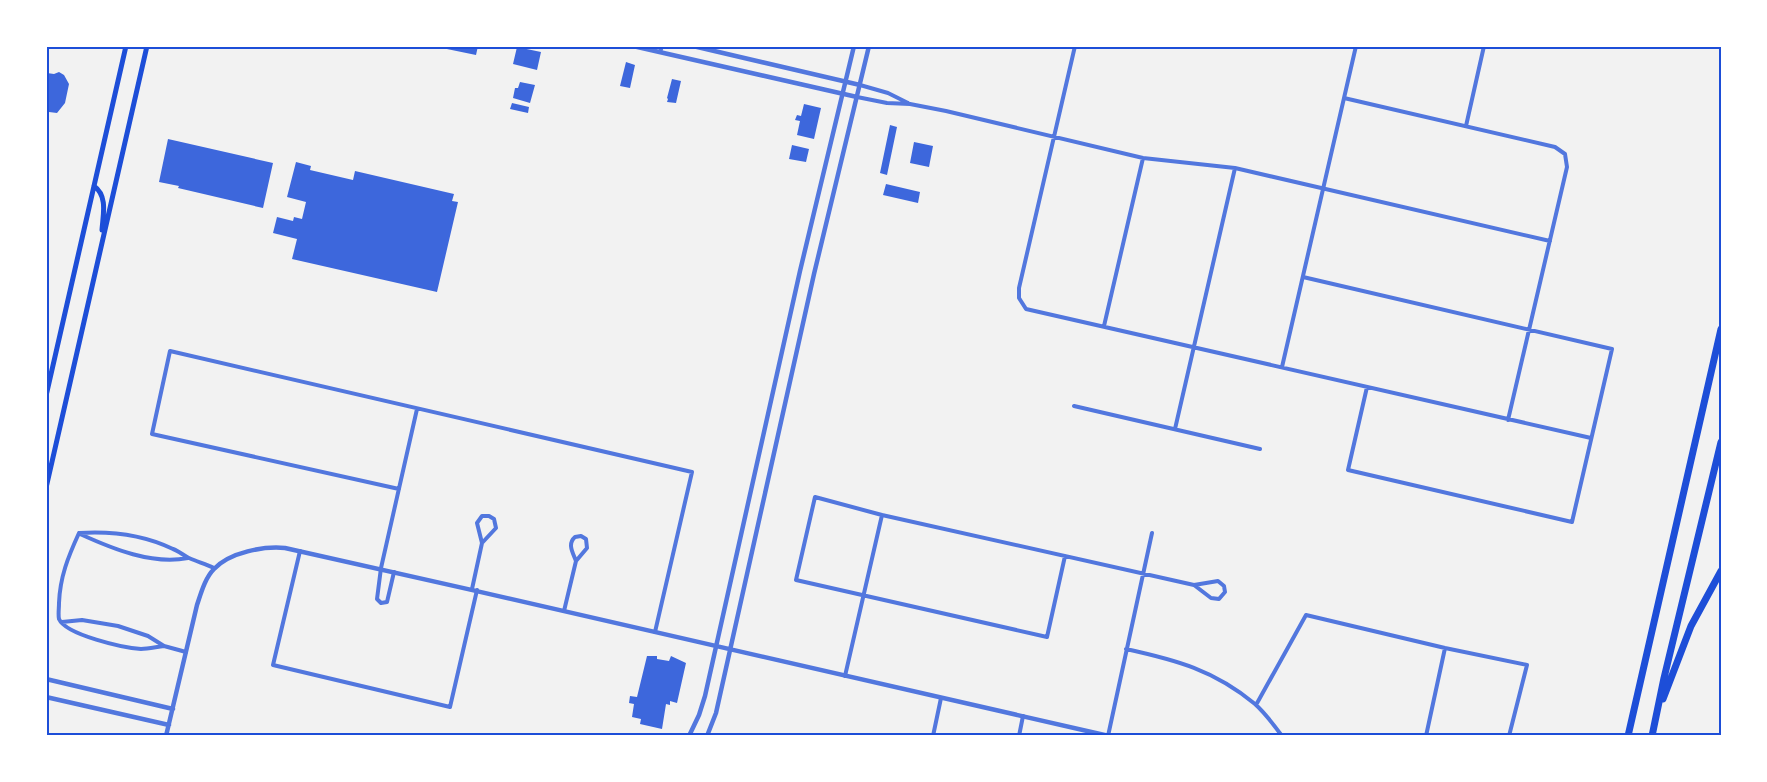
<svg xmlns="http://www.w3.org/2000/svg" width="1767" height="782" viewBox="0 0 1767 782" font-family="'Varela Round',sans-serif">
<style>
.building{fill:#3d67dc}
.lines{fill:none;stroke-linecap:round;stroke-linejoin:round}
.minor{stroke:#5277de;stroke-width:4}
.tertiary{stroke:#5277de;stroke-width:4.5}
.secondary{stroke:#1d4ed8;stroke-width:5}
.motorway{stroke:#1d4ed8;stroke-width:7}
.neatline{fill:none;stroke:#1d4ed8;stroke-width:2}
</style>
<rect width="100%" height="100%" fill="#f2f2f2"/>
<!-- building -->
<path class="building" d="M 443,46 L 478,46 L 476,55 L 442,48 Z
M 517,47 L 541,52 L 537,70 L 513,64 Z
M 626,62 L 635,65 L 630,88 L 620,86 Z
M 59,72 L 64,75 L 69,84 L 65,103 L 57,113 L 49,112 L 48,115 L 46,114 L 47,73 L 54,74 Z
M 672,79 L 681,81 L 676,103 L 667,102 L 668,99 L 667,98 Z
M 520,82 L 535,85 L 530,103 L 513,98 L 515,88 L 518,88 Z
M 512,103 L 529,107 L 528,113 L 510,109 Z
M 804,104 L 821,108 L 814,139 L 797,135 L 800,121 L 795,120 L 797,115 L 801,116 Z
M 890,125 L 897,127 L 887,175 L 880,173 Z
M 168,139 L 273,163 L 263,208 L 178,188 L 179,186 L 159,182 Z
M 914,142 L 933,146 L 929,167 L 910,163 Z
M 792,145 L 809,149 L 806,162 L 789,159 Z
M 296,162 L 311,166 L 310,170 L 353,180 L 355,171 L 454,194 L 452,201 L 458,202 L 437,292 L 292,259 L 297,239 L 273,233 L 277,217 L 293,221 L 294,217 L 302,219 L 306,202 L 287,197 Z
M 886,184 L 920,192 L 918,203 L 883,195 Z
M 647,656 L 657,656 L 657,659 L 669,661 L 671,656 L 686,663 L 677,703 L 670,701 L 670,705 L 666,704 L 662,729 L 640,724 L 641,719 L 632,717 L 634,704 L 629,703 L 630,696 L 637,697 Z"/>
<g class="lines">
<!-- minor -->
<path class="minor" d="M 1075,46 L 1019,288 L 1019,298 L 1026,309 L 1591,438
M 660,52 L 662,46
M 860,85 L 888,93 L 908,103
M 857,97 L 887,103 L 910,104 L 946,111 L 1143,158 L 1235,168 L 1550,241
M 1344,98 L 1555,147 L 1565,154 L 1567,167 L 1508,420
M 1466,126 L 1484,46
M 1303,277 L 1612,349 L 1572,522 L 1348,470 L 1367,387
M 1104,326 L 1143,158
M 1282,367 L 1356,46
M 1074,406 L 1260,449
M 1175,429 L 1235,168
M 399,489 L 152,434 L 170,351 L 692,472 L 655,632
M 882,515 L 815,497 L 796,580 L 1047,637 L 1065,556
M 79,533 C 68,557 60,577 59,603 C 59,609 58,614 59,619 C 66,635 124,648 141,649 C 148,649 156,647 164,646
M 79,533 C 110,531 144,535 173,549 C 179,551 184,556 189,558 C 198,562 206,564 214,568
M 80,534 C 113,549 152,565 188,558
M 300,551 L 273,665 L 450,707 L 477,590
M 394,572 L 387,602 L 381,603 L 377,599 L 381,568 L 417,409
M 472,589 L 482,543 L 477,523 L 482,516 L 489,516 L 494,519 L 496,528 L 482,543
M 564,611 L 576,561 L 587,548 L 586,539 L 581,536 L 575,537 C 567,544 573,553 576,561
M 62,622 L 82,620 L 118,626 L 148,636 L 164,646 L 186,652
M 1126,649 C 1176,660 1214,670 1255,704 C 1265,713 1274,725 1282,736
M 845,676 L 882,515 L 1194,585 L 1211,598 L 1219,599 L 1225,592 L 1224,586 L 1218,581 L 1194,585
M 1256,705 L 1306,615 L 1445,648 L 1527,665 L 1509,736
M 933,736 L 941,698
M 1019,736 L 1023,716
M 1108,736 L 1152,533
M 1426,736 L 1445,648"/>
<!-- tertiary -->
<path class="tertiary" d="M 633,46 L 857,97
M 693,46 L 860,85
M 46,679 L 173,709
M 46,697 L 169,725
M 166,736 L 197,605 C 201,593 205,578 214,569 C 230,552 264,546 285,548 C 560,609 834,674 1109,736
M 689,736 L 699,715 L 705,696 L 800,271 L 854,46
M 707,736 L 716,713 L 814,274 L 869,46"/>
<!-- secondary -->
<path class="secondary" d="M 94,186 C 108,196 103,215 102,230
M 46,396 L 126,46
M 46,488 L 147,46"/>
<!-- motorway -->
<path class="motorway" d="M 1663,699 L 1691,626 L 1721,571
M 1628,736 L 1721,329
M 1652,736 L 1664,678 L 1721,442"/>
</g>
<!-- border -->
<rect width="1767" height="782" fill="none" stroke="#ffffff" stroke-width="95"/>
<rect x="48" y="48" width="1672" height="686" class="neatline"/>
</svg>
